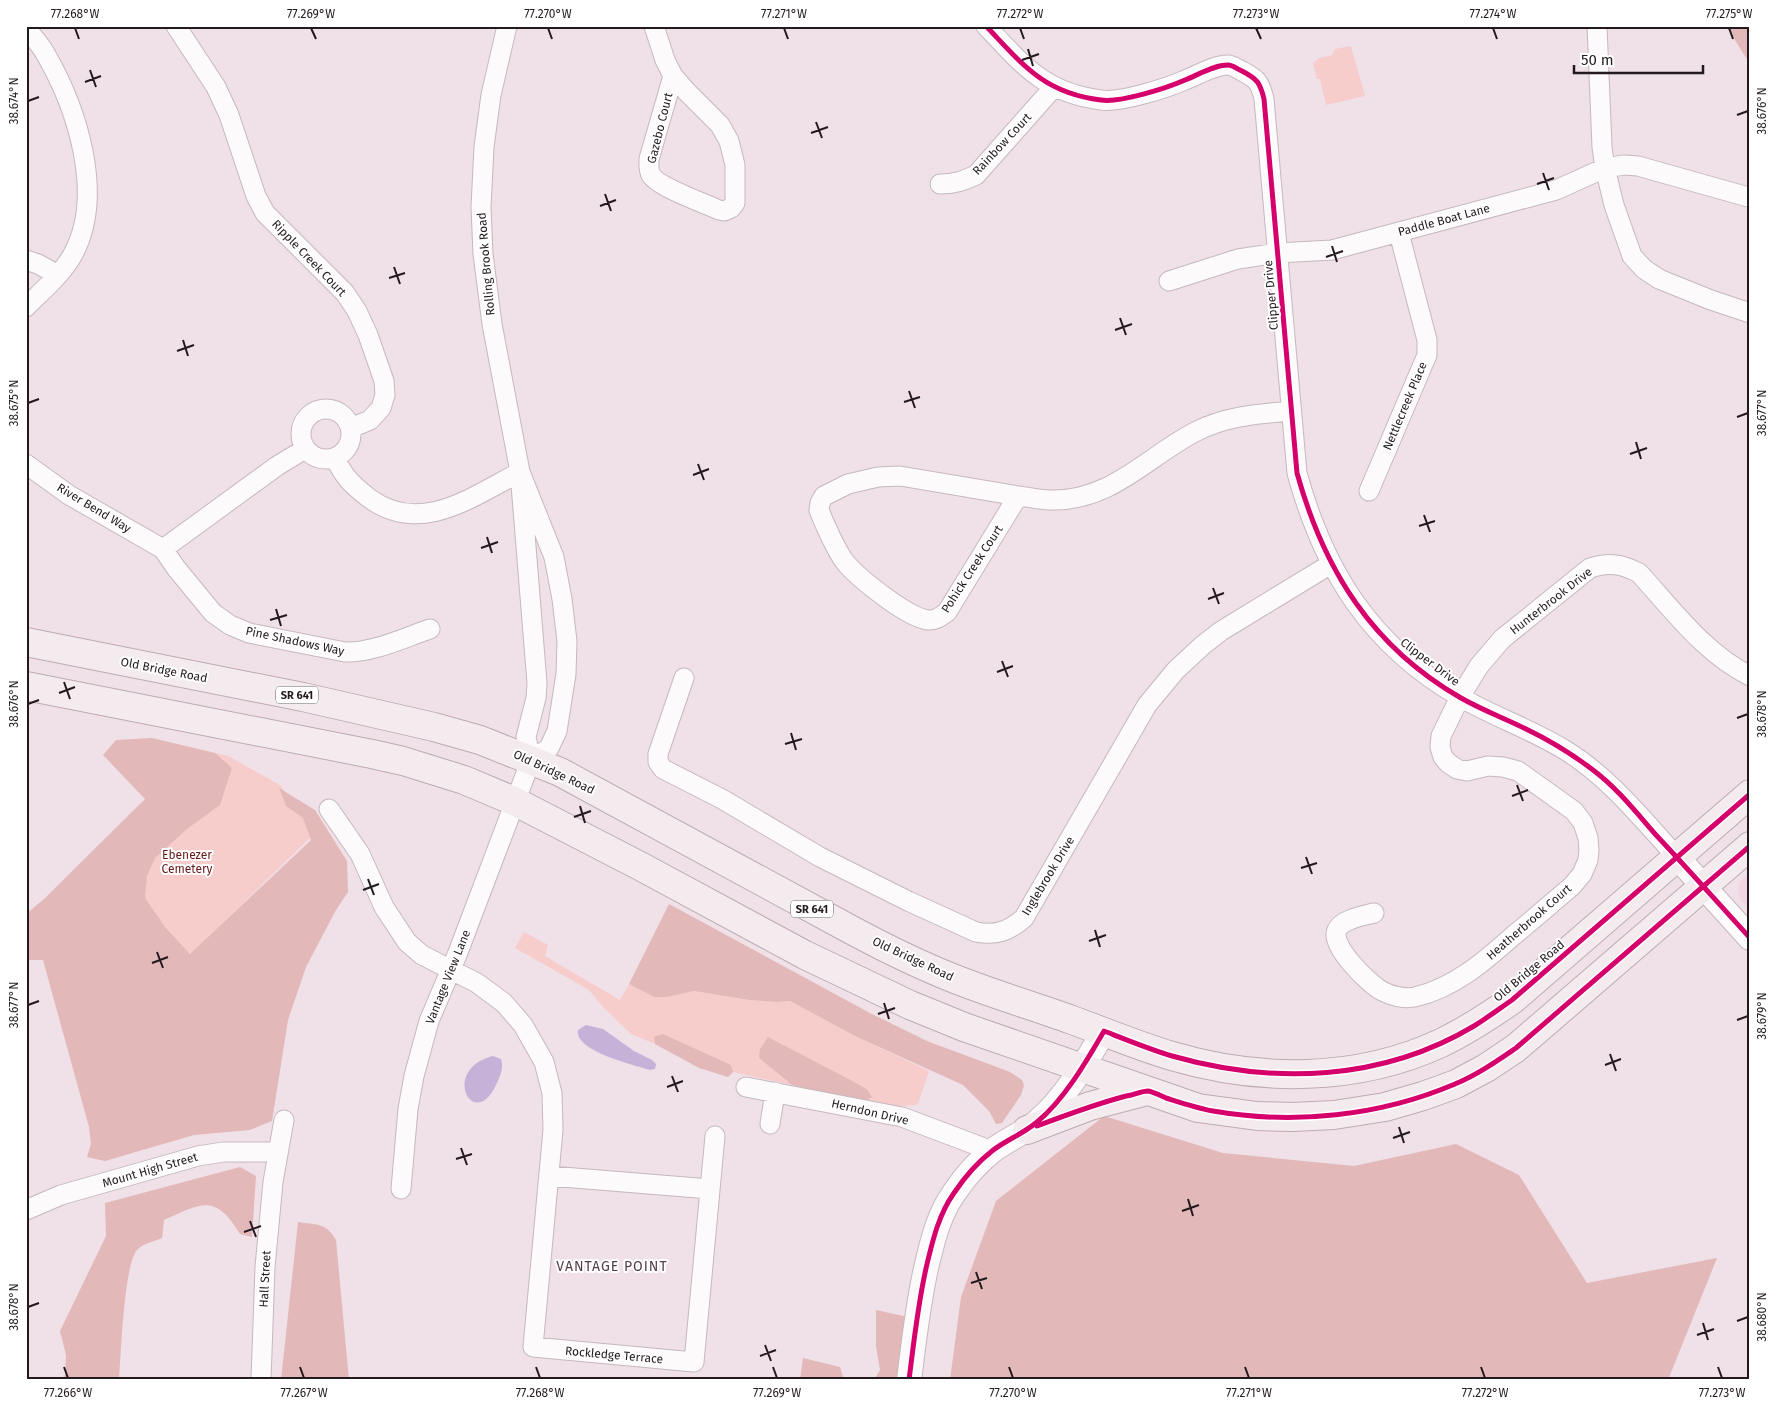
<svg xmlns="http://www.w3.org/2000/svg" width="1776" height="1406" viewBox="0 0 1776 1406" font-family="'Fira Sans',sans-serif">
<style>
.built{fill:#f0d5e3}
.green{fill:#f7cdcc}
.forest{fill:#e3b8b8}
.water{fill:#c6b1d9}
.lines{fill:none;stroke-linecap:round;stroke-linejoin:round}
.minor-casing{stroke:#c5b8bf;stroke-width:21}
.tertiary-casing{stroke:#c5b8bf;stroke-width:26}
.primary-casing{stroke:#beabb1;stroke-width:30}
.minor{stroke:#fdfafc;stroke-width:19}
.tertiary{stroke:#fdfafc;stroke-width:24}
.primary{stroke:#f4ebee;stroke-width:28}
.cycleway-casing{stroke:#fff;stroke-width:8}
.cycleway{stroke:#d6006c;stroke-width:5}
.ticks{fill:none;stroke:#231a1f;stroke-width:2}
.labels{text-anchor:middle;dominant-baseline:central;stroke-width:4;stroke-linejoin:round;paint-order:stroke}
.shield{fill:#fff;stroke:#655f62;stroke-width:1}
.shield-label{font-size:11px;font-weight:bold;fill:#231a1f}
.street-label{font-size:12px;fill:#231a1f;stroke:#fff}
.park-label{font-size:12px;fill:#661917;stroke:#fff}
.neighbourhood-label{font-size:14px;letter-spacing:1px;fill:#543d49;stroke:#fff}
.neatline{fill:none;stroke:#231a1f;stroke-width:2}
.ticks-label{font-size:12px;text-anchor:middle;fill:#231a1f}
</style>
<rect width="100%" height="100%" fill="#f0e0e8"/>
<!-- built -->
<path class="built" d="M 1750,871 L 1750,911 L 1740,899 L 1738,892 L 1739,883 Z"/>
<!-- green -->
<path class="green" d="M 1351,46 L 1365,96 L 1326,105 L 1320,79 L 1317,79 L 1313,63 L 1319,58 L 1332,55 L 1335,49 Z
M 207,751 L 228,756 L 280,785 L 316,832 L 191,954 L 72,871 Z
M 524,932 L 548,945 L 545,956 L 620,1000 L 629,984 L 654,997 L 667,997 L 694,991 L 749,1000 L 777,1002 L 790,1001 L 857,1037 L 929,1071 L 919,1101 L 917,1105 L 882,1107 L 863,1103 L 872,1097 L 868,1090 L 860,1085 L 759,1058 L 792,1085 L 733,1072 L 731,1065 L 654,1037 L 655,1044 L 631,1034 L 603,1007 L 589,990 L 515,948 Z"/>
<!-- forest -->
<path class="forest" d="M 1726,26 L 1750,26 L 1750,64 Z
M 152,738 L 215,753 L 232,768 L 220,805 L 187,829 L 155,858 L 147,876 L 145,898 L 165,927 L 190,954 L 311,840 L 303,818 L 286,806 L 279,788 L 315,810 L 347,861 L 348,892 L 336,910 L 306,967 L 288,1020 L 272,1121 L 250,1130 L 194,1135 L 105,1161 L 87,1157 L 91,1144 L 89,1127 L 43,960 L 26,960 L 26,914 L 44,899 L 145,799 L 103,755 L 116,740 Z
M 669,904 L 870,1013 L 927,1041 L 1010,1072 L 1022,1080 L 1024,1085 L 1021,1095 L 1002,1123 L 996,1124 L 989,1111 L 963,1085 L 857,1037 L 790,1001 L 777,1002 L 749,1000 L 694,991 L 667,997 L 654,997 L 629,984 Z
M 663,1034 L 731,1065 L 733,1072 L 728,1077 L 699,1068 L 655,1044 L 654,1037 Z
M 768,1037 L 860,1085 L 868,1090 L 872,1097 L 863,1103 L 792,1085 L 759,1058 L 760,1049 Z
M 1104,1116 L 1223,1153 L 1354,1166 L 1456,1144 L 1519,1175 L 1587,1283 L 1717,1258 L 1668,1380 L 950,1380 L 961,1297 L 996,1201 Z
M 240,1167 L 256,1176 L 252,1237 L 240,1234 C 215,1193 202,1203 164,1220 L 162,1238 C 155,1241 142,1244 137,1250 C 124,1264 121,1356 119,1380 L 60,1380 L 65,1375 L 66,1355 L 60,1331 L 106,1236 L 105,1203 Z
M 298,1222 C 316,1225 326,1222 336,1240 L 349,1380 L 281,1380 Z
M 876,1310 L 908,1317 L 896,1380 L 874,1380 L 880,1370 L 876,1346 Z
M 803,1358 L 840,1367 L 844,1380 L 800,1380 Z"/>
<!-- water -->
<path class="water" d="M 586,1025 L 603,1029 L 634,1051 L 652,1060 L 656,1064 L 655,1069 L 650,1070 C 634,1065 574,1051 578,1030 Z
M 493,1056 L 501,1059 C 504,1068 500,1077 496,1085 C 473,1133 440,1069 493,1056 Z"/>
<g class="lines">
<defs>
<path id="minor" d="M 176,26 L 216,87 L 229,115 L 256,196 L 265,213 L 345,293 L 357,311 L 368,335 L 384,381 L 385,395 L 381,408 L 370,420 L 351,428
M 507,26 L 491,95 L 484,147 L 481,207 L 483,254 L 492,324 L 520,472 L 537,683 L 536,698 L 526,737 L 531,760
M 654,26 L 665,60 L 673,76
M 986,26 C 1023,65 1044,93 1101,100 C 1120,103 1167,88 1185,80 C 1198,75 1214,65 1228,65 C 1233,65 1237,69 1242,71 C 1257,79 1260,82 1264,99 L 1297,473 C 1324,571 1370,645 1460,697 C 1494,717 1531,729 1565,750 C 1609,777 1642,819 1677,857
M 1597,26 L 1602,147 L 1605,168 L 1614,205 L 1632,256 L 1644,269 L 1659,279 L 1711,300 L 1750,313
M 26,28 C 32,36 40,44 45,53 C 77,108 106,196 72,256 C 61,275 42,291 26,307
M 673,76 L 687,92 L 720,125 L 729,141 L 735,165 L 735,203 L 731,208 L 724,211 L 719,210 C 704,203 658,187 651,175 C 648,169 649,164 649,159 Z
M 940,184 C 954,184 963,181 976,175 L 1054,87
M 26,260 L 38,264 L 58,275
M 1169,281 L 1238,259 L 1277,253 L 1332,250 L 1556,190 L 1605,168 L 1624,165 L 1638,166 L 1748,197
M301 434a25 25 0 1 1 50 0a25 25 0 1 1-50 0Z
M 335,458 C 344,477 352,485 369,498 C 420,536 472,497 520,472
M 26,464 L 69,495 L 163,549 L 176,568 L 213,613 L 230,625 L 249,633 L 345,652 C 373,653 403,638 430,629
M 900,476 L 1018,496 L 947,612 C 941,616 937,620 930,620 C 911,621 857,577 845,562 C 837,552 824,523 819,510 L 820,503 L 824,496 L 848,484 L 878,477 Z
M 1369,491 L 1427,355 L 1427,340 L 1399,233
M 1018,496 C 1029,497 1041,500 1052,500 C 1111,501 1147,457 1195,432 C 1225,416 1258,414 1291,411
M 163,549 L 277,466 L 305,449
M 684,678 L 658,754 L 658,762 L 663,769 L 722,799 L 820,857 L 908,901 L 976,932 C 996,936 1009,931 1024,918 L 1147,705 L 1176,670 L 1203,645 L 1221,631 L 1331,564
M 329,809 L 360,854 L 384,907 L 407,942 L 422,955 L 477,983 L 504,1003 L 523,1025 L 544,1062 L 552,1093 L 553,1130 L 533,1347 L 694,1362 L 715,1136
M 1374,913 C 1363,916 1342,919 1337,930 C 1329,945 1369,984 1382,991 C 1391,996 1404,999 1415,997 C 1454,988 1485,961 1514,935 C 1534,919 1553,902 1572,886 L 1582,874 L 1588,860 L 1589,850 L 1588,838 L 1583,823 L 1574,811 L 1518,771 L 1503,767 L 1488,766 L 1467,771 L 1457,769 L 1448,763 L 1443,757 L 1440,747 L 1441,736 L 1460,697 L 1479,666 L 1502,639 L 1590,568 C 1609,562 1622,564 1639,573 C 1673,610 1705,654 1750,676
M 746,1087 L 902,1117 L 992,1151
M 770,1124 L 775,1092
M 550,1176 L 710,1189
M 401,1189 L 408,1109 L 414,1076 L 429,1021 L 457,955 L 531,760 L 549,748 L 557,731 L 566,674 L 567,641 L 562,599 L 554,557 L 520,472
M 26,1210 L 61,1195 L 198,1156 L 223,1152 L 278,1152
M 261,1380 L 265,1267 L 273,1182 L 284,1120"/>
<path id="tertiary" d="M 1677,857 L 1750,938
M 909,1380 C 914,1341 918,1302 927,1264 C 933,1239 939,1214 954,1193 C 964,1178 978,1162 992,1151 C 1006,1140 1023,1134 1037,1122 C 1064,1100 1086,1062 1104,1031"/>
<path id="primary" d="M 26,642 L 303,697 L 434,727 L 480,740 L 560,772 L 846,927 C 881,946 917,964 955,979 C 993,994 1033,1006 1072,1020 C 1105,1032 1138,1046 1172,1056 C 1260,1082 1357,1082 1441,1043 C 1466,1031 1489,1016 1512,1000 L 1750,794
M 26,686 L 372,754 L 403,761 L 464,780 L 514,801 L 640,866 L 805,955 L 910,1005 L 964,1027 L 1198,1108 L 1257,1116 L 1292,1117 L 1334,1115 L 1385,1107 L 1423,1096 L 1456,1084 L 1486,1068 L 1516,1048 L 1750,846
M 1027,1130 L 1090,1106 L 1147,1091"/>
</defs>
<!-- minor casing -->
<use href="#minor" class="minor-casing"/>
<!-- tertiary casing -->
<use href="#tertiary" class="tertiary-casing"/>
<!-- primary casing -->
<use href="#primary" class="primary-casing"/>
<!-- minor -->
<use href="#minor" class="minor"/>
<!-- tertiary -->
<use href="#tertiary" class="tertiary"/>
<!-- primary -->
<use href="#primary" class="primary"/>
<defs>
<path id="cycleway" d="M 986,26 C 1023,65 1044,93 1101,100 C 1120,103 1167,88 1185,80 C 1198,75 1214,65 1228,65 C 1233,65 1237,69 1242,71 C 1257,79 1260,82 1264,99 L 1297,473 C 1324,570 1372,647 1461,698 C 1482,710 1504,718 1526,729 C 1549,740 1572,754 1593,770 C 1617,788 1636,812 1656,835 C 1688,869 1719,904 1750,938
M 1037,1126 C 1066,1115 1096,1104 1126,1096 C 1133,1095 1142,1091 1148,1091 C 1154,1092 1161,1096 1166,1098 C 1182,1103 1197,1108 1213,1111 C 1294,1125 1380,1116 1455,1084 C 1477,1075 1497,1061 1516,1048 L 1750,846
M 909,1380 C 914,1341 918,1302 927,1264 C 933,1239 939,1214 954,1193 C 964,1178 978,1162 992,1151 C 1006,1140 1023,1134 1037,1122 C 1064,1100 1086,1062 1104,1031 C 1127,1040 1149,1049 1172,1056 C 1274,1085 1382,1081 1474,1026 C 1487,1018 1499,1009 1512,1000 L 1750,794"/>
</defs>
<!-- cycleway casing -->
<use href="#cycleway" class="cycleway-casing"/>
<!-- cycleway -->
<use href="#cycleway" class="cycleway"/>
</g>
<!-- ticks -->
<path class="ticks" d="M 75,28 L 79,39M 311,28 L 316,39M 548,28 L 552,39M 784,28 L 788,39M 1020,28 L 1024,39M 1256,28 L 1261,39M 1493,28 L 1497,39M 1729,28 L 1733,39M 1028,49 L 1033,66M 1022,60 L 1039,54M 90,70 L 96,87M 85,82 L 101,76M 28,101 L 39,97M 1737,115 L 1748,111M 816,122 L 822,138M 811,133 L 828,127M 1543,173 L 1549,190M 1537,184 L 1554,178M 605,194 L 611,211M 600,206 L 616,200M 1332,246 L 1337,262M 1326,257 L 1343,251M 394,267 L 400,284M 389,278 L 405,273M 1120,318 L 1126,335M 1115,330 L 1132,324M 183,340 L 188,356M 177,351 L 194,345M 909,391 L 915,408M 904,402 L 920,397M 28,403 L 39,399M 1737,417 L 1748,413M 1636,442 L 1641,459M 1630,454 L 1647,448M 698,464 L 704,480M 693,475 L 709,469M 1424,515 L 1430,532M 1419,526 L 1435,521M 487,537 L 492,553M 481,548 L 498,542M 1213,588 L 1219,604M 1208,599 L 1224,593M 276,609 L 281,626M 270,620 L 287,615M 1002,661 L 1008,677M 997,672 L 1013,666M 64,682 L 70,699M 59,693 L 75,687M 28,704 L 39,700M 1737,718 L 1748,714M 791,733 L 796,750M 785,744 L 802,739M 1517,785 L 1523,801M 1512,796 L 1528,790M 580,806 L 585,823M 574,817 L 591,811M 1306,857 L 1312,874M 1301,868 L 1317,863M 368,879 L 374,895M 363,890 L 379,884M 1095,930 L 1100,947M 1089,941 L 1106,935M 157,952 L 163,968M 152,963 L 168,957M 884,1003 L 889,1019M 28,1005 L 39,1001M 878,1014 L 895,1008M 1737,1020 L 1748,1016M 1610,1054 L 1616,1071M 1605,1065 L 1621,1059M 672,1076 L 678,1092M 667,1087 L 683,1081M 1399,1127 L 1404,1143M 1393,1138 L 1410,1132M 461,1148 L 467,1165M 456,1159 L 472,1154M 1188,1199 L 1193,1216M 1182,1211 L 1199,1205M 250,1221 L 256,1237M 244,1232 L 261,1226M 976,1272 L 982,1289M 971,1283 L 987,1278M 28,1307 L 39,1303M 1737,1321 L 1748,1317M 1703,1323 L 1708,1340M 1697,1335 L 1714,1329M 765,1345 L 771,1361M 760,1356 L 776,1350M 64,1367 L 68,1378M 300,1367 L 304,1378M 536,1367 L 540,1378M 773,1367 L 777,1378M 1009,1367 L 1013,1378M 1245,1367 L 1249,1378M 1481,1367 L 1485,1378M 1718,1367 L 1722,1378"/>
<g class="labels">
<!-- shield labels -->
<g class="shield">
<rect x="276" y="686.5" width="42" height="17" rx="4"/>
<rect x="791" y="900.5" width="42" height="17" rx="4"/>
</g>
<g class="shield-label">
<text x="297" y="695">SR 641</text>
<text x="812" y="909">SR 641</text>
</g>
<!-- street labels -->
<g class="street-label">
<text transform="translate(660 128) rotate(-76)">Gazebo Court</text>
<text transform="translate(1002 144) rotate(-47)">Rainbow Court</text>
<text transform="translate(1444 220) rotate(-15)">Paddle Boat Lane</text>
<text transform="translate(309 258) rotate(46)">Ripple Creek Court</text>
<text transform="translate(486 264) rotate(-95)">Rolling Brook Road</text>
<text transform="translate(1271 295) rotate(-95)">Clipper Drive</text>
<text transform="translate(1405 406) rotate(-67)">Nettlecreek Place</text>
<text transform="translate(94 508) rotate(31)">River Bend Way</text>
<text transform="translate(972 569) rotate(-57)">Pohick Creek Court</text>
<text transform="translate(1551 601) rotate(-38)">Hunterbrook Drive</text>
<text transform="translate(295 641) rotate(12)">Pine Shadows Way</text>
<text transform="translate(1430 662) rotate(37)">Clipper Drive</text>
<text transform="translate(164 670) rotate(11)">Old Bridge Road</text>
<text transform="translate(554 772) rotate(25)">Old Bridge Road</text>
<text transform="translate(1048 876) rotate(-59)">Inglebrook Drive</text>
<text transform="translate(1529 922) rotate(-41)">Heatherbrook Court</text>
<text transform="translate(913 959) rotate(25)">Old Bridge Road</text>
<text transform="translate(1529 971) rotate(-40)">Old Bridge Road</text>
<text transform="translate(448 977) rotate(-68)">Vantage View Lane</text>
<text transform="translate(870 1112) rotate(13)">Herndon Drive</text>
<text transform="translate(150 1170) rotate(-16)">Mount High Street</text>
<text transform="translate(265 1279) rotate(-87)">Hall Street</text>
<text transform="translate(614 1355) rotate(5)">Rockledge Terrace</text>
</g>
<!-- park labels -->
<g class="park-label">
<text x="187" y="855">Ebenezer<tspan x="187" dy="14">Cemetery</tspan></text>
</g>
<!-- neighbourhood labels -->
<g class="neighbourhood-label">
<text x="612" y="1266">VANTAGE POINT</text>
</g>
</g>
<!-- border -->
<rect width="1776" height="1406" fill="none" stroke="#ffffff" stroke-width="55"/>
<!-- scale -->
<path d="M1574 65v8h129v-8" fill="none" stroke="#231a1f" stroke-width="2.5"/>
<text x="1581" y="65" font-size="15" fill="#231a1f" stroke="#ffffff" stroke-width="4" paint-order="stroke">50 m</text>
<rect x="28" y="28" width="1720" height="1350" class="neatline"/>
<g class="ticks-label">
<text x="75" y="18">77.268°W</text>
<text x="311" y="18">77.269°W</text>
<text x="548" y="18">77.270°W</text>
<text x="784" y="18">77.271°W</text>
<text x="1020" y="18">77.272°W</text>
<text x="1256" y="18">77.273°W</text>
<text x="1493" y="18">77.274°W</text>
<text x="1729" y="18">77.275°W</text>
<text transform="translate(14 101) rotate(-90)" y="4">38.674°N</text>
<text transform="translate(1762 111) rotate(-90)" y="4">38.676°N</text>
<text transform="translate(14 403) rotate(-90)" y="4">38.675°N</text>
<text transform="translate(1762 413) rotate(-90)" y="4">38.677°N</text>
<text transform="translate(14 704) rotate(-90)" y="4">38.676°N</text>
<text transform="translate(1762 714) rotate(-90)" y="4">38.678°N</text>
<text transform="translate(14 1005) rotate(-90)" y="4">38.677°N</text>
<text transform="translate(1762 1016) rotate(-90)" y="4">38.679°N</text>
<text transform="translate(14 1307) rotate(-90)" y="4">38.678°N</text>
<text transform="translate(1762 1317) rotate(-90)" y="4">38.680°N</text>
<text x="68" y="1397">77.266°W</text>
<text x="304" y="1397">77.267°W</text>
<text x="540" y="1397">77.268°W</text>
<text x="777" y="1397">77.269°W</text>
<text x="1013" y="1397">77.270°W</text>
<text x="1249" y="1397">77.271°W</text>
<text x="1485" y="1397">77.272°W</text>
<text x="1722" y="1397">77.273°W</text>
</g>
</svg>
